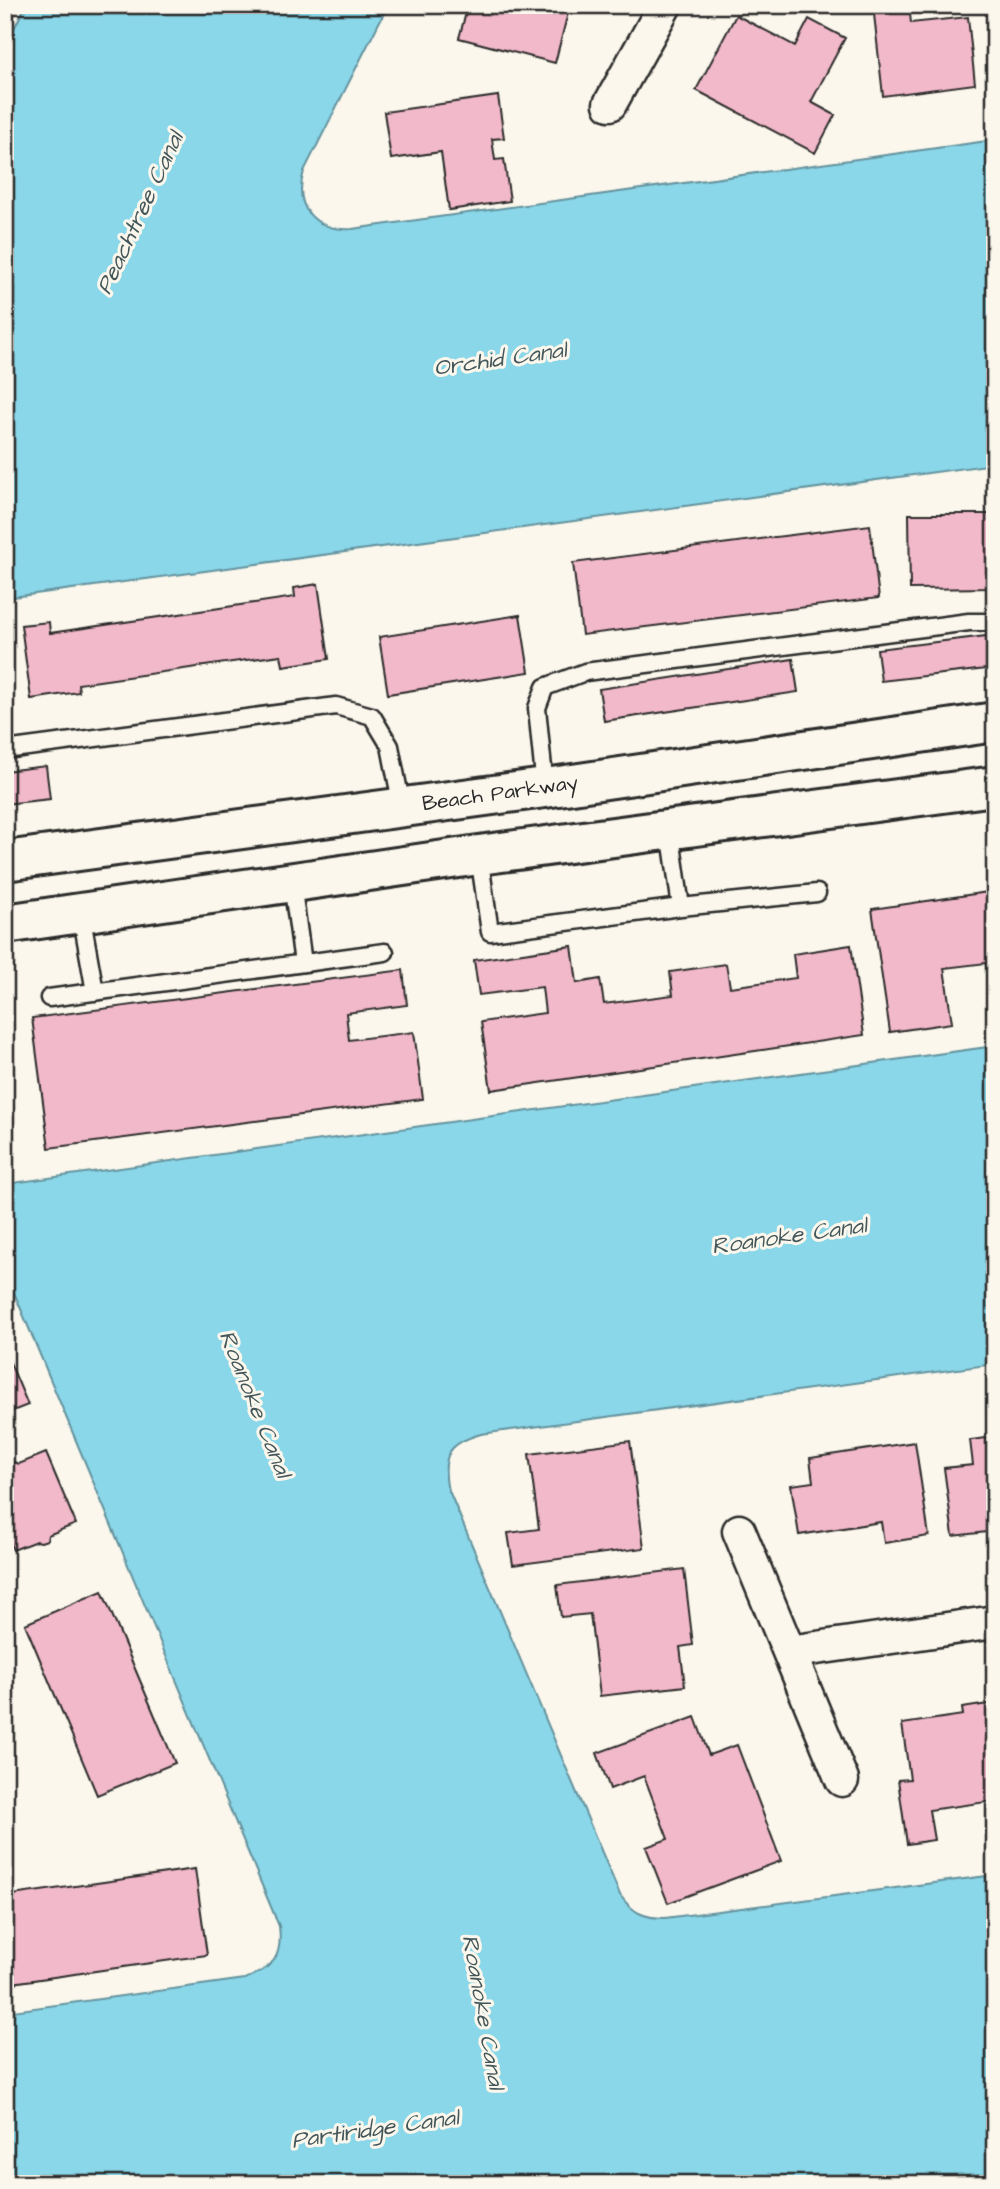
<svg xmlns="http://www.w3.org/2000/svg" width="1000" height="2189" viewBox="0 0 1000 2189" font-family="'Architects Daughter',sans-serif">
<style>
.water{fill:#8ad7e9;stroke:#64929d;stroke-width:2}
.building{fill:#f2b9ca;stroke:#2b2b2b;stroke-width:2}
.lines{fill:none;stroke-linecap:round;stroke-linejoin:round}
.lane-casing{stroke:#2b2b2b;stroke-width:21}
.street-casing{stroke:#2b2b2b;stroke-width:37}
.secondary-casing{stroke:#2b2b2b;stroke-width:44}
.lane{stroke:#fbf7ec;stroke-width:16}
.street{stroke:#fbf7ec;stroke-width:32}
.secondary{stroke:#fbf7ec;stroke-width:38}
.labels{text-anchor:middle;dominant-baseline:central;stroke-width:6;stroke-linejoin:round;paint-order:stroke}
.street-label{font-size:21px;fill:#2b2b2b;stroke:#fbf7ec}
.water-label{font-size:23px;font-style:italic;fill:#43565a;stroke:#fbf7ec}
</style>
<rect width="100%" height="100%" fill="#fbf7ec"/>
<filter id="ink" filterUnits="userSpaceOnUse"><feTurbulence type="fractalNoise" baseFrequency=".0143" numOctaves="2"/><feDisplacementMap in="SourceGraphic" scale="14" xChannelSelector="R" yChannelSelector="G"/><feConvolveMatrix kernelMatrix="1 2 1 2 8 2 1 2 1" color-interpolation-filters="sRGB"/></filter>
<g filter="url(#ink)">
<!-- water -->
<path class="water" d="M 26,5 L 388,5 L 304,171 C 293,208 315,231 352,229 L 995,140 L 995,464 L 5,598 L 5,46 Z
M 995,1046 L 995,1364 L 481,1434 C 449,1443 442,1454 447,1486 L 620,1895 C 633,1913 644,1918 665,1918 L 995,1875 L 995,2184 L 5,2184 L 5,2012 L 245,1979 C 273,1968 283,1957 279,1926 L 5,1271 L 5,1184 Z"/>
<!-- building -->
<path class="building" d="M 468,5 L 570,5 L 555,63 L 459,38 Z
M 873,5 L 909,5 L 911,23 L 968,17 L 975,84 L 883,96 Z
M 736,15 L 795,46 L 809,19 L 845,38 L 811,102 L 835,115 L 815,153 L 696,90 Z
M 498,96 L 504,138 L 492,139 L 495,160 L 504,159 L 510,201 L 449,210 L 441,152 L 391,159 L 384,112 Z
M 909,514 L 995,514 L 995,588 L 910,589 Z
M 870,525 L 879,598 L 582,635 L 573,563 Z
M 318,584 L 329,659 L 283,666 L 281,655 L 78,684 L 79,692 L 31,699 L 21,625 L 49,622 L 50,633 L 295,597 L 294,588 Z
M 520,615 L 529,672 L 388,694 L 379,637 Z
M 995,635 L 995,668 L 881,681 L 877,649 Z
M 793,659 L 798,692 L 604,721 L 599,689 Z
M 46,766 L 50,799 L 5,804 L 5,771 Z
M 995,891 L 995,1019 L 986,963 L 944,968 L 952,1023 L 890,1032 L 872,909 Z
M 851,945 L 864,1035 L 491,1090 L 481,1022 L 545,1013 L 542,987 L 479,995 L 474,960 L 572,946 L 577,983 L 600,979 L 604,1004 L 673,995 L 670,972 L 726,964 L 730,987 L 796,978 L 793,954 Z
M 403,970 L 407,1005 L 346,1013 L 349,1040 L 414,1032 L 423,1099 L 49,1148 L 32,1018 Z
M 5,1351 L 28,1405 L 5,1414 Z
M 995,1437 L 995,1531 L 953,1536 L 944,1468 L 973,1465 L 970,1440 Z
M 630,1441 L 644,1548 L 513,1565 L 508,1533 L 539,1529 L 529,1454 Z
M 915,1442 L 929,1536 L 884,1543 L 881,1522 L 799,1535 L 791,1485 L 813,1482 L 810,1458 Z
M 46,1453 L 76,1524 L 48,1535 L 47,1540 L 41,1542 L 36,1541 L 13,1550 L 5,1532 L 5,1469 L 8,1465 L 14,1462 L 19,1464 Z
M 684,1569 L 693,1645 L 680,1647 L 685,1686 L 600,1696 L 590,1614 L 561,1617 L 557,1585 Z
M 102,1591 L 175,1763 L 97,1795 L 25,1624 Z
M 995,1703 L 995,1810 L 993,1801 L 929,1810 L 934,1840 L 907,1844 L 898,1780 L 910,1779 L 902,1724 L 963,1715 L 962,1708 Z
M 695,1717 L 709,1755 L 737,1745 L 781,1861 L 668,1903 L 646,1847 L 668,1839 L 644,1776 L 610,1789 L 597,1753 Z
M 195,1869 L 207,1955 L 5,1984 L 5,1896 Z"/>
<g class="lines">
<defs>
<path id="lane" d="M 5,750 L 336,706 L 372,716 L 390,746 L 402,807
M 545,788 L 537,708 L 545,687 L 585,672 L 969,622 L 995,622
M 670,830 L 681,907 L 817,893
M 479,855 L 490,932 L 681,907
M 292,883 L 303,963
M 81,913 L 95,992
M 49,998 L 385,952"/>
<path id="street" d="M 610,104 L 665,5
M 739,1531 L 842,1780
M 789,1652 L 995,1622"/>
<path id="secondary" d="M 5,861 L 545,788 L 995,722
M 5,924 L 479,855 L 995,786"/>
</defs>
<!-- lane casing -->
<use href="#lane" class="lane-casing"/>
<!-- street casing -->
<use href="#street" class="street-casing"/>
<!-- secondary casing -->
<use href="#secondary" class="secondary-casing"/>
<!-- lane -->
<use href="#lane" class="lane"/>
<!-- street -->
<use href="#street" class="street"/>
<!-- secondary -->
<use href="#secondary" class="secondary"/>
</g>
</g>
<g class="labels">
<!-- street labels -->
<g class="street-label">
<text transform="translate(500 793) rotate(-8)">Beach Parkway</text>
</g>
<!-- water labels -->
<g class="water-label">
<text transform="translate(140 213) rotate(-65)">Peachtree Canal</text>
<text transform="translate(500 359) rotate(-8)">Orchid Canal</text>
<text transform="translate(789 1236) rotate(-8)">Roanoke Canal</text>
<text transform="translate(255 1404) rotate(68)">Roanoke Canal</text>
<text transform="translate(483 2012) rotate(80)">Roanoke Canal</text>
<text transform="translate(375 2129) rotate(-8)">Partiridge Canal</text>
</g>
</g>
<!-- margin -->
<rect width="1000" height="2189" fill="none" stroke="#fbf7ec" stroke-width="28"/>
<rect x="14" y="14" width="972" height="2161" fill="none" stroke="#2b2b2b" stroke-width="2.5" filter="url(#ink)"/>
</svg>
